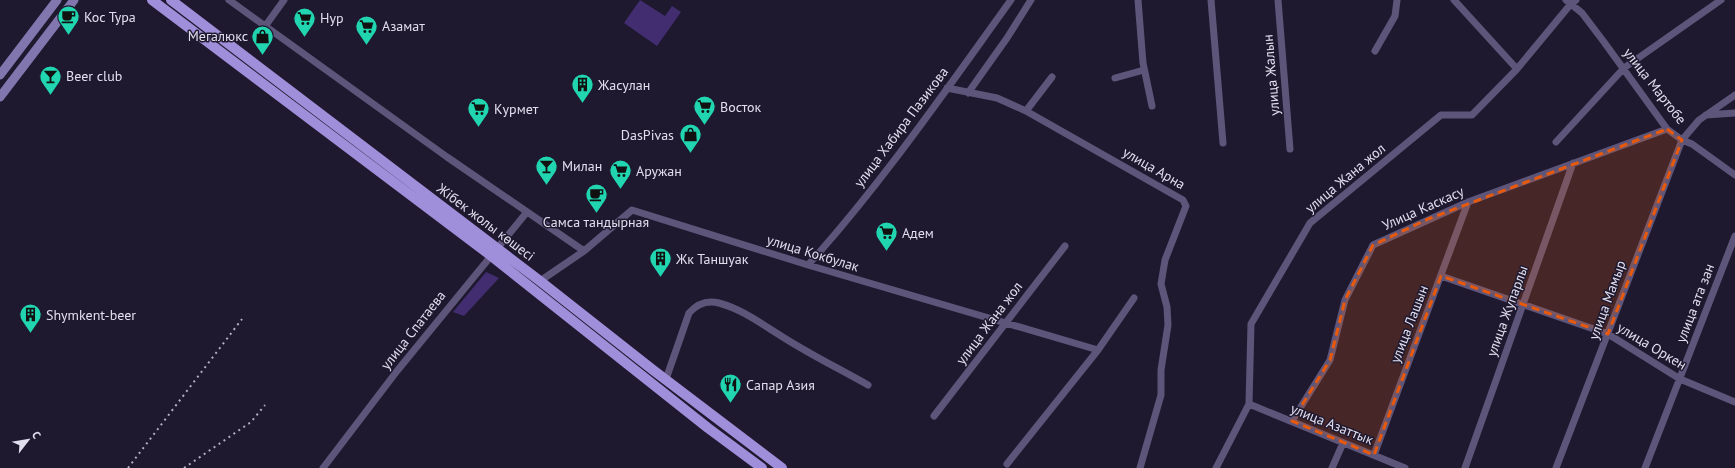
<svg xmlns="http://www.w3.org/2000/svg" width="1735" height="468" viewBox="0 0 1735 468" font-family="'PT Sans',sans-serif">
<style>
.green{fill:#412d6f}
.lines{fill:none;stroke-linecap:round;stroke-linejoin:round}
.street{stroke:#5e567a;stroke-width:7}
.secondary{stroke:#8276af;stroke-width:9}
.primary{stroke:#9f8ed9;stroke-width:10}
.rail{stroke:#b3afc1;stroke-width:2;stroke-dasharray:2 4;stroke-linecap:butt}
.marked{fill:#e8590c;fill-opacity:0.2;stroke:#e8590c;stroke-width:3;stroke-dasharray:8 5;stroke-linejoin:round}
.labels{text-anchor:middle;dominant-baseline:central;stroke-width:3;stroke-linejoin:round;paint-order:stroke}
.poi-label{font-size:14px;fill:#e1deee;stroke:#1f192f;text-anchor:start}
.street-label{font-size:14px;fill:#e1deee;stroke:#1f192f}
</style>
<rect width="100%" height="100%" fill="#1f192f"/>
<!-- green -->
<path class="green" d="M 640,0 L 665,16 L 672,6 L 681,12 L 657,46 L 624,23 Z
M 486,272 L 499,278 L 464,316 L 453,312 Z"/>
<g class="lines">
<!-- street -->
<path class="street" d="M 229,0 L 447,157 L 584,251
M 1138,0 L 1143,63 L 1152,106
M 1211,0 L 1223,143
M 1278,0 L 1290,149
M 1454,0 L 1517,69
M 1566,0 L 1582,13 L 1604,42 L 1667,129 L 1682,140 L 1692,144 L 1735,175
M 266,25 L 284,0
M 1375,51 L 1395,16 L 1397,0
M 1115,78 L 1144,70
M 947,88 L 997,98 L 1026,111 L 1183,200 L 1186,206 L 1165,260 L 1161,284 L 1167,307 L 1168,325 L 1161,370 L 1161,395 L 1140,468
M 968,93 L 1007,38 L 1031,0
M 1026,111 L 1052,77
M 1706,115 L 1735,113
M 1556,142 L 1624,68 L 1721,0
M 808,265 C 882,183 946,90 1011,0
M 1441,276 L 1608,334 L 1680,379 L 1735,402
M 540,281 L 584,251 L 632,210 L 808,265 L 1098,350
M 666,379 L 689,313 C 697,304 707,300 719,303 C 741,309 759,322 778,334 C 807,353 838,368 868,385
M 1249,404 L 1405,468
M 934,416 L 1065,246
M 1292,421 L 1330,360 L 1345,300 L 1373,245 L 1468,202 L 1667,129
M 1374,455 L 1468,202
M 1007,464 L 1098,350 L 1134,298
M 323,468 L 397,371 L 527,212
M 1216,468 L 1249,404 L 1251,324 L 1310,223 L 1441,115 L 1472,115 L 1517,69 L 1570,5 L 1576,0
M 1332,468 L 1343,443
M 1465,468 L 1573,163
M 1556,468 L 1682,140 L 1699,120 L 1735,95
M 1645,468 L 1735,236"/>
<!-- secondary -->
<path class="secondary" d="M 0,75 L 57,0
M 0,97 L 74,0"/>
<!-- primary -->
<path class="primary" d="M 152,0 L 490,255 L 708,428 L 762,468
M 171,0 L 540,281 L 653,370 L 782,468"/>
<!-- rail -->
<path class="rail" d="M 128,468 L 242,319
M 184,468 L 251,422 L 265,405"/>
</g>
<!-- marked area -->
<path class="marked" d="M 1667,129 L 1682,140 L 1608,334 L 1441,276 L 1374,455 L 1292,421 L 1330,360 L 1345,300 L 1373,245 L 1428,219 Z"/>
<!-- icons -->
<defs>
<symbol id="cafe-pin" viewBox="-11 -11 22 30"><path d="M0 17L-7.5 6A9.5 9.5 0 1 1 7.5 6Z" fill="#20d5b0" stroke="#1f192f"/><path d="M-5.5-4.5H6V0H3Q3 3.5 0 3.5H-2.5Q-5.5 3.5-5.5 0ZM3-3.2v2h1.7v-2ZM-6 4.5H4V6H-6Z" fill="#111"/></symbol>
<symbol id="supermarket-pin" viewBox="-11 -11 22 30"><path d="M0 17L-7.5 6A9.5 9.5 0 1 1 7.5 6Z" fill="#20d5b0" stroke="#1f192f"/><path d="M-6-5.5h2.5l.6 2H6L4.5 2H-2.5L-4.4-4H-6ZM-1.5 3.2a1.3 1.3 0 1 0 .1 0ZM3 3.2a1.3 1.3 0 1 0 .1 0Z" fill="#111"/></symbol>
<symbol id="shop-pin" viewBox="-11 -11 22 30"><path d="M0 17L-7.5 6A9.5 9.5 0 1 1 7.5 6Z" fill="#20d5b0" stroke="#1f192f"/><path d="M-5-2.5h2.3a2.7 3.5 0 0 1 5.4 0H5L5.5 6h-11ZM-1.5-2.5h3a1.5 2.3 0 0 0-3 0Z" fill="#111"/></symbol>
<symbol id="bar-pin" viewBox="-11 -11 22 30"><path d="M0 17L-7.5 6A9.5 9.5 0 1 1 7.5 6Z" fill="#20d5b0" stroke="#1f192f"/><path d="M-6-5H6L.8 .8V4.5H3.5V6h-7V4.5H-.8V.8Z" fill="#111"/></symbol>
<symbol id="building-pin" viewBox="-11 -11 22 30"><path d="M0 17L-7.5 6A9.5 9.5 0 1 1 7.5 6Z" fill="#20d5b0" stroke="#1f192f"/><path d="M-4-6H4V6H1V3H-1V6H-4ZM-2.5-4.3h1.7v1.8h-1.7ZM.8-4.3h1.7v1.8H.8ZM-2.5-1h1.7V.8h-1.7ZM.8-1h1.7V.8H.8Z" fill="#111"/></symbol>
<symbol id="restaurant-pin" viewBox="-11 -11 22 30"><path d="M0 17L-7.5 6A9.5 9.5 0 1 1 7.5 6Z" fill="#20d5b0" stroke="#1f192f"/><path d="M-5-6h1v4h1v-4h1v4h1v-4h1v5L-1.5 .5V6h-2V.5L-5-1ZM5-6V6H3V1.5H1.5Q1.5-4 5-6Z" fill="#111"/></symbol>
</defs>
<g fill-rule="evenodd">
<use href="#cafe-pin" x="56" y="4" width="25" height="34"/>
<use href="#supermarket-pin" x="292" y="6" width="25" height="34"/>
<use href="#supermarket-pin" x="354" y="14" width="25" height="34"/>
<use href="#shop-pin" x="250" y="24" width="25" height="34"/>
<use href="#bar-pin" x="38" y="64" width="25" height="34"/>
<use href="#building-pin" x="570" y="72" width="25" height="34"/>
<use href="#supermarket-pin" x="692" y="94" width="25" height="34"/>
<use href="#supermarket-pin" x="466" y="96" width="25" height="34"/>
<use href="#shop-pin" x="678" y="122" width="25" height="34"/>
<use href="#bar-pin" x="534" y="154" width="25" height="34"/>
<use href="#supermarket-pin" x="608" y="158" width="25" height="34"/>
<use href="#cafe-pin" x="584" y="182" width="25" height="34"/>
<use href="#supermarket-pin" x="874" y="220" width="25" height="34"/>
<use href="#building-pin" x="648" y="246" width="25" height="34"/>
<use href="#building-pin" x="18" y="302" width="25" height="34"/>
<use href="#restaurant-pin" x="718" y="372" width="25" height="34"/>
</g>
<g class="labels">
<!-- poi labels -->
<g class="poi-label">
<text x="84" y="17">Кос Тура</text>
<text x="320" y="18">Нур</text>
<text x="382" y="26">Азамат</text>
<text x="248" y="36" text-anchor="end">Мегалюкс</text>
<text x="66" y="76">Beer club</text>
<text x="598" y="85">Жасулан</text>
<text x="720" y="107">Восток</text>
<text x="494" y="109">Курмет</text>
<text x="674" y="135" text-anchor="end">DasPivas</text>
<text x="562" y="166">Милан</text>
<text x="636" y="171">Аружан</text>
<text x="596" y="222" text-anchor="middle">Самса тандырная</text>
<text x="902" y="233">Адем</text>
<text x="676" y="259">Жк Таншуак</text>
<text x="46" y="315">Shymkent-beer</text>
<text x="746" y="385">Сапар Азия</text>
</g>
<!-- street labels -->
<g class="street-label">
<text transform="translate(1271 75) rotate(-95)">улица Жалын</text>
<text transform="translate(1655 86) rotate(52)">улица Мартобе</text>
<text transform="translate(901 127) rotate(-53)">улица Хабира Пазикова</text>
<text transform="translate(1154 168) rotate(30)">улица Арна</text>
<text transform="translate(1345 178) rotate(-40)">улица Жана жол</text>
<text transform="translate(1423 208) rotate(-24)">Улица Каскасу</text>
<text transform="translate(486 222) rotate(37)">Жібек жолы көшесі</text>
<text transform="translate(813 253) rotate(17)">улица Кокбулак</text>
<text transform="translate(1607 300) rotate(-70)">улица Мамыр</text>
<text transform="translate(1695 303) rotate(-69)">улица ата зан</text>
<text transform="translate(1507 311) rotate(-70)">улица Жупарлы</text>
<text transform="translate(989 323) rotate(-53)">улица Жана жол</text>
<text transform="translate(1409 324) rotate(-69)">улица Лашын</text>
<text transform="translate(413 330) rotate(-52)">улица Спатаева</text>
<text transform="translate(1652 346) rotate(31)">улица Оркен</text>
<text transform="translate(1332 424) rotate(22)">улица Азаттык</text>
</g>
</g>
<!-- north arrow -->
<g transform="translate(28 440) rotate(59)" stroke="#1f192f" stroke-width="3" paint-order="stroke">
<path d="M0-3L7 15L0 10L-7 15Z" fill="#e1deee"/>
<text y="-6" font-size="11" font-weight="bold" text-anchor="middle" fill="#e1deee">С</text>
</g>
</svg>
